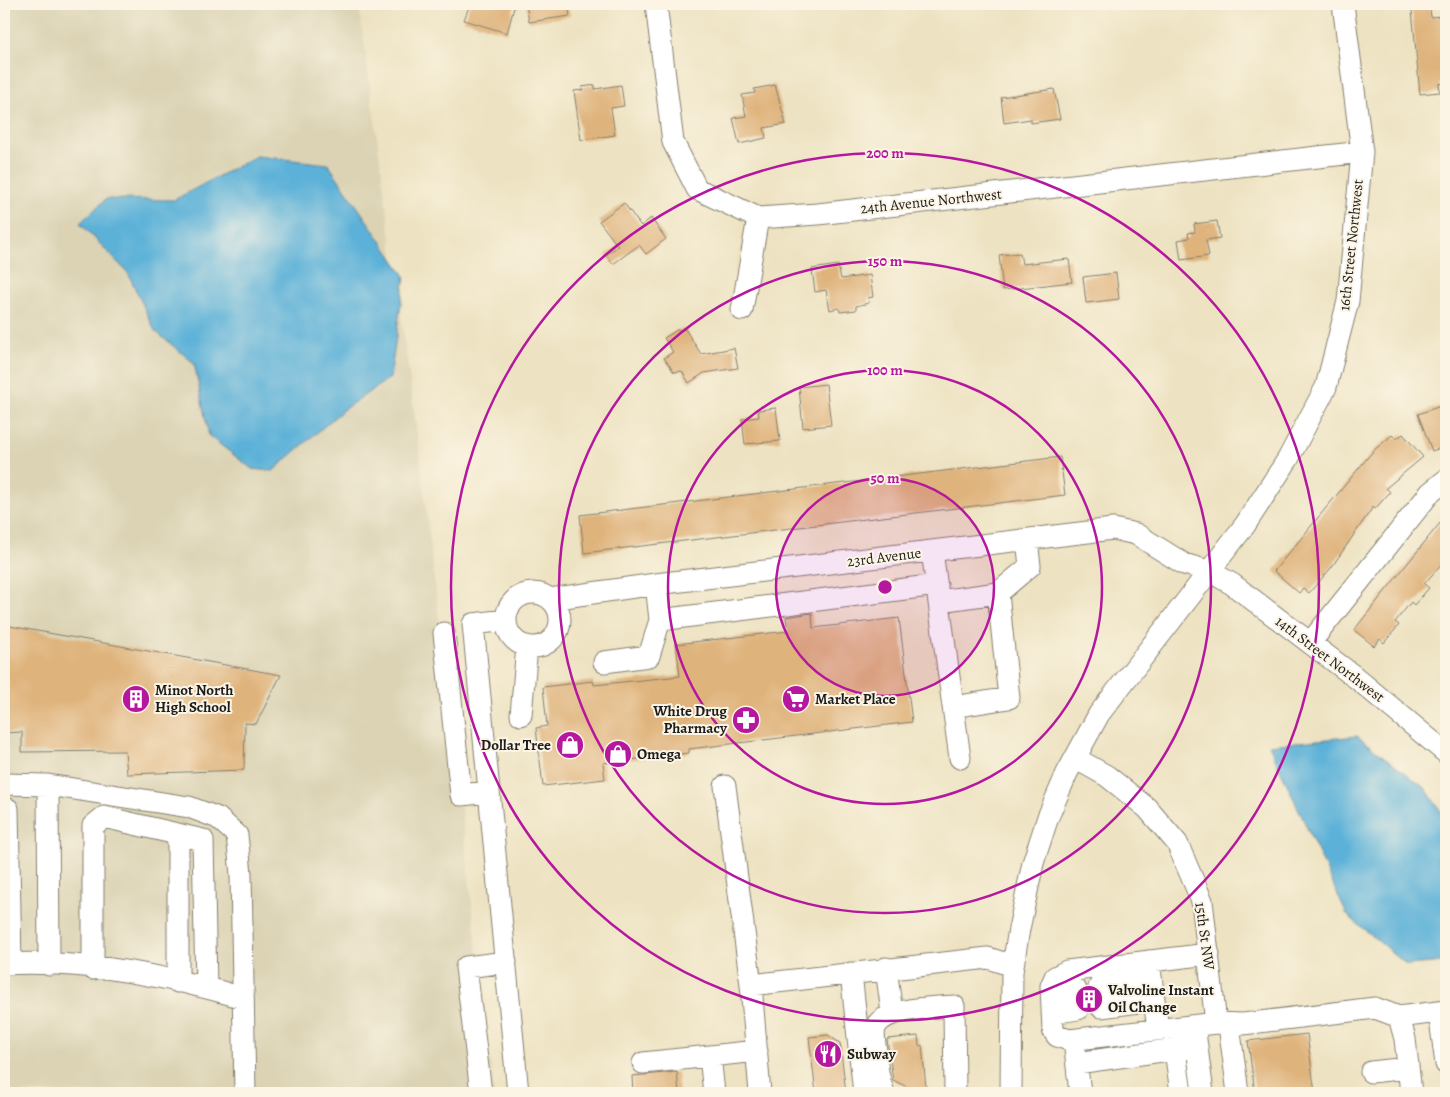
<svg xmlns="http://www.w3.org/2000/svg" width="1450" height="1097" viewBox="0 0 1450 1097" font-family="Alegreya,serif">
<style>
.built{fill:#dbd3b4}
.water{fill:#5bb1d8;stroke:#3c667a}
.building{fill:#dfb37c}
.lines{fill:none;stroke-linecap:round;stroke-linejoin:round}
.minor-tunnel{stroke:#c3baa0;stroke-width:21;stroke-dasharray:21 11;stroke-linecap:butt}
.minor-casing{stroke:#847f6e;stroke-width:23}
.minor{stroke:#fff;stroke-width:21}
.ring{fill:none;stroke:#b5179e;stroke-width:2.5}
.labels{text-anchor:middle;dominant-baseline:central;stroke-width:4;stroke-linejoin:round;paint-order:stroke}
.street-label{font-size:15px;fill:#1c1c1c;stroke:#fcf5e5}
.poi-label{font-size:15px;font-weight:bold;fill:#1c1c1c;stroke:#fcf5e5;text-anchor:start}
.centre{fill:#b5179e;stroke:#fcf5e5;stroke-width:2.5}
.ring-label{font-size:15px;text-anchor:middle;font-weight:bold;fill:#b5179e;stroke:#fcf5e5;stroke-width:4;stroke-linejoin:round;paint-order:stroke}
</style>
<rect width="100%" height="100%" fill="#fcf5e5"/>
<filter id="ink" filterUnits="userSpaceOnUse"><feTurbulence type="fractalNoise" baseFrequency=".02" numOctaves="2"/><feDisplacementMap in="SourceGraphic" scale="10" xChannelSelector="R" yChannelSelector="G"/><feConvolveMatrix kernelMatrix="1 2 1 2 8 2 1 2 1" color-interpolation-filters="sRGB"/></filter>
<filter id="wash" filterUnits="userSpaceOnUse"><feTurbulence type="fractalNoise" baseFrequency=".0096" numOctaves="4" result="noise"/><feDisplacementMap in="SourceGraphic" scale="20" xChannelSelector="R" yChannelSelector="G"/><feGaussianBlur stdDeviation="1.12" result="paint"/><feColorMatrix in="noise" values="0 0 0 0 0 0 0 0 0 0 0 0 0 0 0 0 0 1.4 0 .05"/><feComposite in="paint" operator="in"/></filter>
<g filter="url(#wash)">
<rect width="100%" height="100%" fill="#ede2c1"/>
<!-- built -->
<path class="built" d="M 4,4 L 359,4 L 420,456 L 494,1093 L 4,1093 Z"/>
<!-- water -->
<path class="water" d="M 256,156 L 328,164 L 405,276 L 390,378 L 344,409 L 273,471 L 252,469 L 209,436 L 194,363 L 155,331 L 128,273 L 80,223 L 106,199 L 174,200 Z
M 1357,736 L 1426,789 L 1446,819 L 1446,962 L 1407,965 L 1347,915 L 1269,745 Z"/>
<g id="blocks">
<!-- building -->
<path class="building" d="M 470,4 L 515,4 L 507,33 L 464,20 Z
M 526,4 L 568,4 L 570,16 L 529,22 Z
M 1430,8 L 1431,17 L 1440,16 L 1441,21 L 1446,20 L 1446,82 L 1439,84 L 1440,92 L 1420,94 L 1412,10 Z
M 595,85 L 595,89 L 621,85 L 624,106 L 611,108 L 615,135 L 581,140 L 574,91 L 583,90 L 582,87 Z
M 775,85 L 786,124 L 764,128 L 766,138 L 739,144 L 733,118 L 746,116 L 742,95 L 755,93 L 754,89 Z
M 1054,89 L 1060,119 L 1031,123 L 1031,119 L 1004,123 L 1001,97 Z
M 624,203 L 641,226 L 651,218 L 666,239 L 646,254 L 639,245 L 613,264 L 606,255 L 618,246 L 599,221 Z
M 1217,221 L 1220,238 L 1206,240 L 1209,256 L 1181,260 L 1178,240 L 1189,238 L 1188,233 L 1195,232 L 1194,224 Z
M 1020,253 L 1022,264 L 1069,259 L 1072,282 L 1003,290 L 999,255 Z
M 838,265 L 841,279 L 870,275 L 873,297 L 868,298 L 869,303 L 856,306 L 856,310 L 840,312 L 839,308 L 830,310 L 826,290 L 815,292 L 812,269 Z
M 1116,273 L 1119,299 L 1086,303 L 1083,277 Z
M 685,329 L 701,354 L 734,348 L 738,368 L 704,373 L 689,383 L 682,371 L 674,372 L 664,358 L 673,352 L 664,338 L 677,330 Z
M 826,384 L 831,425 L 803,428 L 799,387 Z
M 1446,404 L 1446,446 L 1432,451 L 1418,414 Z
M 776,408 L 780,441 L 745,444 L 742,419 L 759,417 L 758,410 Z
M 1403,434 L 1423,457 L 1386,488 L 1390,492 L 1375,509 L 1373,507 L 1331,568 L 1309,593 L 1303,588 L 1299,593 L 1274,571 L 1373,451 L 1392,435 L 1396,439 Z
M 1060,457 L 1065,495 L 584,553 L 580,515 Z
M 1440,523 L 1446,528 L 1446,559 L 1424,584 L 1429,588 L 1414,605 L 1411,602 L 1395,622 L 1399,625 L 1384,643 L 1380,639 L 1374,646 L 1354,630 Z
M 812,613 L 813,628 L 899,618 L 912,722 L 689,749 L 689,753 L 603,763 L 605,779 L 543,786 L 536,728 L 547,726 L 543,687 L 593,681 L 594,685 L 680,676 L 676,644 L 788,631 L 786,617 Z
M 4,625 L 281,675 L 256,724 L 245,723 L 244,770 L 127,774 L 125,751 L 22,752 L 22,732 L 4,733 Z
M 1307,1034 L 1315,1093 L 1255,1093 L 1248,1041 Z
M 828,1035 L 840,1043 L 846,1093 L 816,1093 L 809,1037 Z
M 918,1036 L 919,1046 L 922,1045 L 926,1088 L 913,1090 L 893,1080 L 887,1039 Z
M 677,1072 L 679,1093 L 633,1093 L 632,1076 Z"/>
</g>
</g>
<g filter="url(#ink)">
<use href="#blocks" fill-opacity="0" stroke="#847f6e" stroke-width="1"/>
<g class="lines">
<!-- minor-tunnel -->
<path class="minor-tunnel" d="M 1077,1001 L 1100,997"/>
<defs>
<path id="minor" d="M 656,4 L 673,142 L 697,189 L 758,218 L 818,214 L 1362,152
M 742,310 L 758,218
M 932,551 L 960,758
M 656,584 L 660,620 L 937,585
M506 620a27 27 0 1 1 54 0a27 27 0 1 1-54 0Z
M 550,599 L 656,584 L 1113,529 L 1136,534 L 1184,564 L 1209,571 L 1232,584 L 1355,677 L 1446,753
M 939,601 L 998,593
M 506,620 L 473,624 L 518,1093
M 444,633 L 461,795 L 489,792
M 1310,643 L 1430,493 L 1446,480
M 604,662 L 649,656 L 660,620
M 953,707 L 1009,698 L 998,593 L 1030,566 L 1027,540
M 521,715 L 527,646
M 1075,758 L 1107,776 L 1147,808 L 1177,843 L 1202,901 L 1216,1023 L 1243,1024 L 1375,1008 L 1399,1017 L 1405,1039 L 1411,1093
M 4,784 L 48,785 L 189,807 L 218,818 L 237,835 L 241,874 L 245,1093
M 48,785 L 49,965
M 725,786 L 751,985 L 760,1093
M 4,809 L 8,809 L 11,964
M 178,835 L 178,982
M 1209,954 L 1067,971 L 1055,977 L 1051,986 L 1053,1030 L 1057,1036 L 1069,1040 L 1216,1023
M 1149,961 L 1158,1030
M 4,964 C 82,960 168,976 243,998
M 886,968 L 892,1013
M 93,969 L 93,826 L 104,817 L 203,840 L 206,987
M 851,973 L 864,1093
M 751,985 L 988,958 L 1013,966
M 1099,987 L 1151,980
M 1051,992 L 1076,990
M 1101,1007 L 1154,1000
M 1439,1012 L 1446,1064
M 1052,1013 L 1078,1009
M 1399,1017 L 1446,1011
M 1229,1025 L 1238,1093
M 1195,1032 L 1203,1093
M 1075,1049 L 1080,1093
M 1175,1050 L 1181,1093
M 643,1063 L 710,1056
M 1077,1063 L 1197,1046
M 1371,1072 L 1408,1068
M 481,1093 L 466,967 L 506,962
M 714,1093 L 710,1056 L 757,1051
M 884,1093 C 878,1079 877,1066 876,1051 C 875,1044 873,1035 875,1028 C 884,1007 934,1008 954,1006 L 955,1093
M 1011,1093 L 1012,972 L 1019,929 L 1033,863 L 1048,817 L 1067,773 L 1099,714 L 1245,525 L 1288,459 L 1326,387 L 1348,301 L 1362,152 L 1343,4"/>
</defs>
<!-- minor casing -->
<use href="#minor" class="minor-casing"/>
<!-- minor -->
<use href="#minor" class="minor"/>
</g>
</g>
<!-- distance rings -->
<circle cx="885" cy="587" r="109" fill="#b5179e" fill-opacity=".12"/>
<g class="ring">
<circle cx="885" cy="587" r="109"/>
<circle cx="885" cy="587" r="217"/>
<circle cx="885" cy="587" r="326"/>
<circle cx="885" cy="587" r="434"/>
</g>
<!-- icons -->
<defs>
<symbol id="building-disc" viewBox="-11 -11 22 22"><circle r="9.5" fill="#b5179e" stroke="#fcf5e5"/><path d="M-4-6H4V6H1V3H-1V6H-4ZM-2.5-4.3h1.7v1.8h-1.7ZM.8-4.3h1.7v1.8H.8ZM-2.5-1h1.7V.8h-1.7ZM.8-1h1.7V.8H.8Z" fill="#fff"/></symbol>
<symbol id="supermarket-disc" viewBox="-11 -11 22 22"><circle r="9.5" fill="#b5179e" stroke="#fcf5e5"/><path d="M-6-5.5h2.5l.6 2H6L4.5 2H-2.5L-4.4-4H-6ZM-1.5 3.2a1.3 1.3 0 1 0 .1 0ZM3 3.2a1.3 1.3 0 1 0 .1 0Z" fill="#fff"/></symbol>
<symbol id="pharmacy-disc" viewBox="-11 -11 22 22"><circle r="9.5" fill="#b5179e" stroke="#fcf5e5"/><path d="M-2-6h4v4h4v4h-4v4h-4v-4h-4v-4h4Z" fill="#fff"/></symbol>
<symbol id="shop-disc" viewBox="-11 -11 22 22"><circle r="9.5" fill="#b5179e" stroke="#fcf5e5"/><path d="M-5-2.5h2.3a2.7 3.5 0 0 1 5.4 0H5L5.5 6h-11ZM-1.5-2.5h3a1.5 2.3 0 0 0-3 0Z" fill="#fff"/></symbol>
<symbol id="restaurant-disc" viewBox="-11 -11 22 22"><circle r="9.5" fill="#b5179e" stroke="#fcf5e5"/><path d="M-5-6h1v4h1v-4h1v4h1v-4h1v5L-1.5 .5V6h-2V.5L-5-1ZM5-6V6H3V1.5H1.5Q1.5-4 5-6Z" fill="#fff"/></symbol>
</defs>
<g fill-rule="evenodd">
<use href="#building-disc" x="120" y="683" width="32" height="32"/>
<use href="#supermarket-disc" x="780" y="683" width="32" height="32"/>
<use href="#pharmacy-disc" x="730" y="704" width="32" height="32"/>
<use href="#shop-disc" x="554" y="729" width="32" height="32"/>
<use href="#shop-disc" x="602" y="738" width="32" height="32"/>
<use href="#building-disc" x="1073" y="983" width="32" height="32"/>
<use href="#restaurant-disc" x="812" y="1038" width="32" height="32"/>
</g>
<g class="labels">
<!-- street labels -->
<g class="street-label">
<text transform="translate(931 201) rotate(-6)">24th Avenue Northwest</text>
<text transform="translate(1351 245) rotate(-84)">16th Street Northwest</text>
<text transform="translate(884 557) rotate(-7)">23rd Avenue</text>
<text transform="translate(1330 659) rotate(37)">14th Street Northwest</text>
<text transform="translate(1205 936) rotate(82)">15th St NW</text>
</g>
<!-- poi labels -->
<g class="poi-label">
<text x="155" y="690">Minot North<tspan x="155" dy="17">High School</tspan></text>
<text x="815" y="699">Market Place</text>
<text x="727" y="711" text-anchor="end">White Drug<tspan x="727" dy="17">Pharmacy</tspan></text>
<text x="551" y="745" text-anchor="end">Dollar Tree</text>
<text x="637" y="754">Omega</text>
<text x="1108" y="990">Valvoline Instant<tspan x="1108" dy="17">Oil Change</tspan></text>
<text x="847" y="1054">Subway</text>
</g>
</g>
<circle cx="885" cy="587" r="8" class="centre"/>
<g class="ring-label">
<text x="885" y="158">200 m</text>
<text x="885" y="266">150 m</text>
<text x="885" y="375">100 m</text>
<text x="885" y="483">50 m</text>
</g>
<!-- margin -->
<rect width="1450" height="1097" fill="none" stroke="#fcf5e5" stroke-width="20"/>
</svg>
